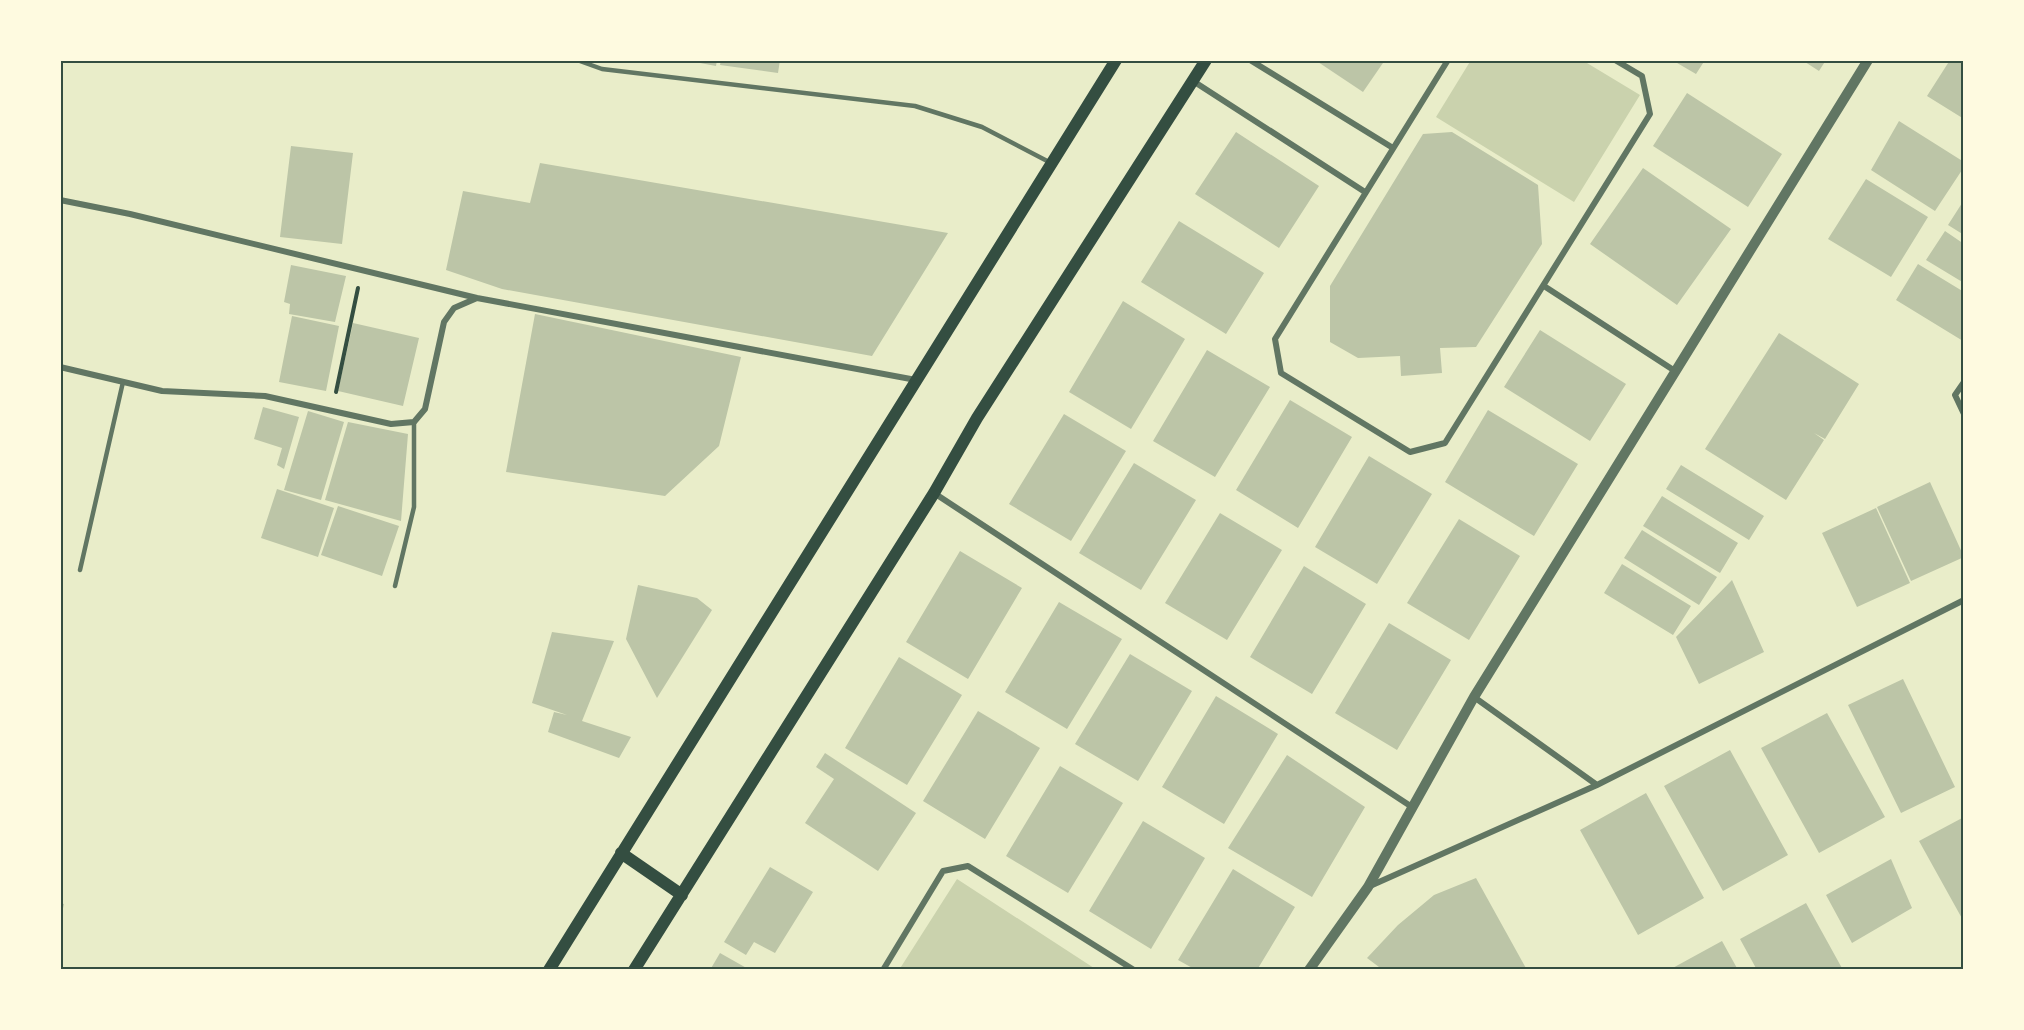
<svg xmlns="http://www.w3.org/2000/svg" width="2024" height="1030" viewBox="0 0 2024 1030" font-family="Overpass,sans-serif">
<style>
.green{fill:#cad2ad}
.building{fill:#bcc5a7}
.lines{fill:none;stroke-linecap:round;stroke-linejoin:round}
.path{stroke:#344e41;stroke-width:4}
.service{stroke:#617663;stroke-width:4.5}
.minor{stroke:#617663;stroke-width:6}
.tertiary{stroke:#617663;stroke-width:10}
.secondary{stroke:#344e41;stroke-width:12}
.neatline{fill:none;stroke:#344e41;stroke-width:2}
</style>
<rect width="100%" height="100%" fill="#e9edc9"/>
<!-- green -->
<path class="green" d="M 1471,60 L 1582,60 L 1640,95 L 1574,202 L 1436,117 Z
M 957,879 L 1097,970 L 899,970 Z"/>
<!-- building -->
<path class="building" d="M 684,60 L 717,60 L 716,66 Z
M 721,60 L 780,60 L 778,73 L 720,65 Z
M 1315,60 L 1385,60 L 1363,92 Z
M 1672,60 L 1705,60 L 1696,74 Z
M 1802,60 L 1826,60 L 1819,71 Z
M 1950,60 L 1964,60 L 1964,119 L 1927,96 Z
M 1687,93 L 1782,154 L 1748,207 L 1653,146 Z
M 1899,121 L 1964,162 L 1964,167 L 1935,211 L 1871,170 Z
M 1236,132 L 1319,186 L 1279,248 L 1195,194 Z
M 1452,132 L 1538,185 L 1542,244 L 1476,347 L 1440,348 L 1442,373 L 1401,376 L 1400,356 L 1358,358 L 1330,342 L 1330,286 L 1423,134 Z
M 291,146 L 353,153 L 342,244 L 280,237 Z
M 540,163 L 948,233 L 872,356 L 502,289 L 446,270 L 463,191 L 530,203 Z
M 1643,168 L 1731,229 L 1677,305 L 1590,244 Z
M 1866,179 L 1928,217 L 1891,277 L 1828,239 Z
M 1964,200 L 1964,235 L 1948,225 Z
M 1179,221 L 1264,273 L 1226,334 L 1141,282 Z
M 1945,231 L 1964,244 L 1964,283 L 1926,260 Z
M 1918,264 L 1964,292 L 1963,341 L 1896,300 Z
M 291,265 L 346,276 L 335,322 L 289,314 L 290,304 L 284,302 Z
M 1123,301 L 1185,339 L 1131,429 L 1069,392 Z
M 535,314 L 741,357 L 719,446 L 665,496 L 506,472 Z
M 292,316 L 339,326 L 326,391 L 279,382 Z
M 353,323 L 419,338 L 403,406 L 338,391 Z
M 1540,330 L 1626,384 L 1590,441 L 1504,387 Z
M 1779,333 L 1859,384 L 1825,439 L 1814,433 L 1824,440 L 1786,500 L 1705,449 Z
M 1207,350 L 1270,387 L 1215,477 L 1153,441 Z
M 1290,400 L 1352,437 L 1298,528 L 1236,490 Z
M 263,407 L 299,417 L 284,469 L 277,465 L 282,448 L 254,439 Z
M 1488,410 L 1578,464 L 1534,536 L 1445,482 Z
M 308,411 L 344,422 L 321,500 L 284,490 Z
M 1064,414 L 1126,451 L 1071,541 L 1009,504 Z
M 348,422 L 408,434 L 401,521 L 325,500 Z
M 1369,456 L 1432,494 L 1377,584 L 1315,547 Z
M 1134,463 L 1196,500 L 1141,590 L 1079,553 Z
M 1681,465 L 1764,516 L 1749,540 L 1666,489 Z
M 1930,482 L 1964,557 L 1911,581 L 1877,507 Z
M 277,489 L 334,508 L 318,557 L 261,538 Z
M 1662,496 L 1738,543 L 1720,573 L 1643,526 Z
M 338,506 L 399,526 L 382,576 L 321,555 Z
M 1876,508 L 1910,583 L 1857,607 L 1822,533 Z
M 1220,513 L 1282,550 L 1227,640 L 1165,603 Z
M 1459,519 L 1520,556 L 1469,640 L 1407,603 Z
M 1642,530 L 1717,577 L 1699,605 L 1624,558 Z
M 960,551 L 1022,588 L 968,679 L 906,642 Z
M 1622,564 L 1691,606 L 1673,635 L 1604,593 Z
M 1304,566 L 1366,604 L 1312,694 L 1250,657 Z
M 1732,580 L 1764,652 L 1699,684 L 1676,637 Z
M 638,585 L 697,598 L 712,610 L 657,698 L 626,639 Z
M 1059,602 L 1122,639 L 1067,729 L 1005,692 Z
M 1389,623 L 1451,660 L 1397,750 L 1335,713 Z
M 552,632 L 614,641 L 582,721 L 631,737 L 619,758 L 548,732 L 554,712 L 567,715 L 532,703 Z
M 1130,654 L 1192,691 L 1138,781 L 1075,744 Z
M 899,657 L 962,695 L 907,785 L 845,748 Z
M 1903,679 L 1955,787 L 1901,813 L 1848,705 Z
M 1216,696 L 1278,734 L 1224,824 L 1162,787 Z
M 978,711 L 1040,748 L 985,839 L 923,801 Z
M 1827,713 L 1885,817 L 1819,853 L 1761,748 Z
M 1730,750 L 1788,855 L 1723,891 L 1664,786 Z
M 825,753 L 916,813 L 878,871 L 805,823 L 834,779 L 816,767 Z
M 1287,755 L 1365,807 L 1312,897 L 1228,848 Z
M 1060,766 L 1123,803 L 1068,893 L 1006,856 Z
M 1646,793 L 1704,898 L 1638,935 L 1580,830 Z
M 1964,817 L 1964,922 L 1919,841 Z
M 1143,821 L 1205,858 L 1151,949 L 1089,911 Z
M 1891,859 L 1912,908 L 1852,943 L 1826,895 Z
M 770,867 L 813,892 L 775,953 L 754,942 L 746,955 L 724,942 Z
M 1233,869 L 1295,907 L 1257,970 L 1196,970 L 1178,960 Z
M 1476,878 L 1527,970 L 1383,970 L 1367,958 L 1398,925 L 1434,895 Z
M 60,903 L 64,904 L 61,917 L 60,917 Z
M 1806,903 L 1843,970 L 1757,970 L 1740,939 Z
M 1722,941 L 1738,970 L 1669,970 Z
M 720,953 L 750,970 L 710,970 Z"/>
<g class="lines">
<!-- path -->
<path class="path" d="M 336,392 L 358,288"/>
<!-- service -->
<path class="service" d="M 577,60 L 602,69 L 915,106 L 982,127 L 1051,163
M 80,570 L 123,382
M 395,586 L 414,507 L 414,422"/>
<!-- minor -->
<path class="minor" d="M 1250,60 L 1393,148
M 1448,60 L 1275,339 L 1281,373 L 1410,452 L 1445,443 L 1650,114 L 1642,76 L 1615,60
M 1193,81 L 1365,192
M 60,200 L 130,214 L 477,298 L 916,380
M 1544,286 L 1675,371
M 60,367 L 162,391 L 265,396 L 391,424 L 414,422 L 425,409 L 444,322 L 454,308 L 477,298
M 1964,382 L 1955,395 L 1964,414
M 934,493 L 1412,807
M 1474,697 L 1597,785
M 1370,886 L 1597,785 L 1964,600
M 883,970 L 943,871 L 968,866 L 1134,970"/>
<!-- tertiary -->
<path class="tertiary" d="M 1309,970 L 1368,887 L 1474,697 L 1868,60"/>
<!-- secondary -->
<path class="secondary" d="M 621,853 L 682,895
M 549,970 L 1116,60
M 634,970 L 934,493 L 977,418 L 1206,60"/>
</g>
<!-- border -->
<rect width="2024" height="1030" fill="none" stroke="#fefae0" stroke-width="123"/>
<rect x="62" y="62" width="1900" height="906" class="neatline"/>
</svg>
